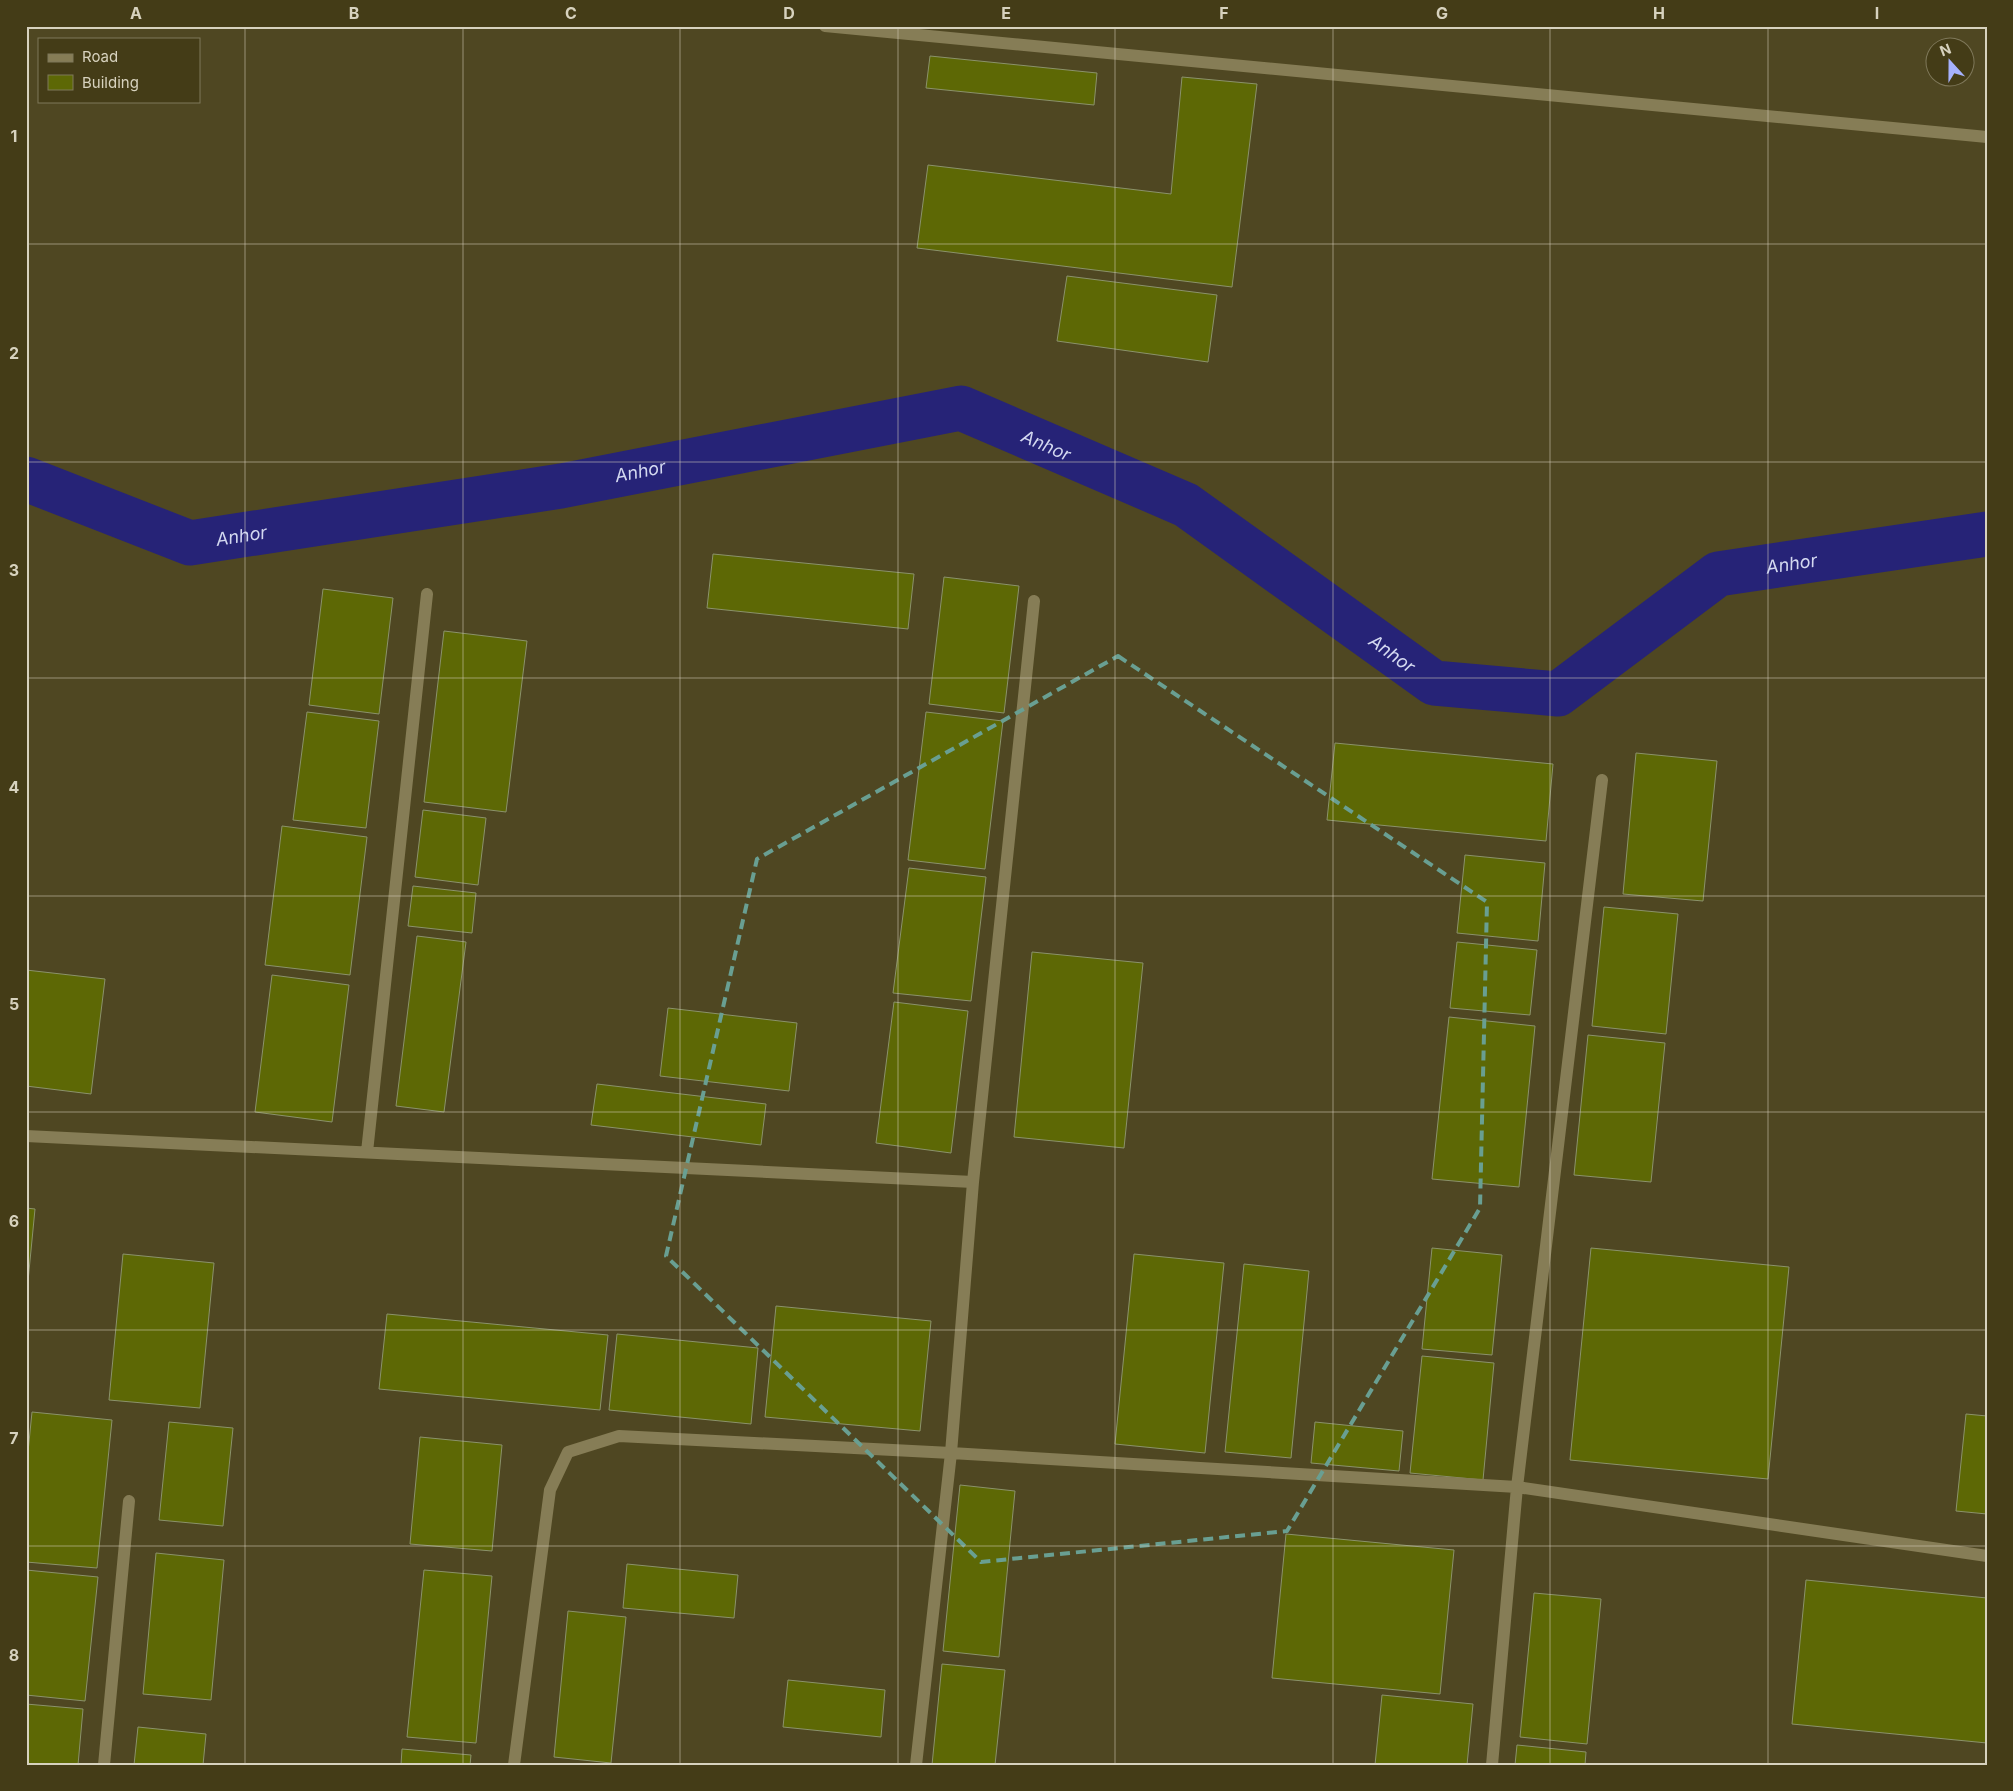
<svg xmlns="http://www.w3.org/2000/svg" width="2013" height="1791" viewBox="0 0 2013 1791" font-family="Inter,sans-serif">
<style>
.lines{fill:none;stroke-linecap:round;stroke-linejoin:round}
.canal{stroke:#262377;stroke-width:45}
.building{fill:#5d6805;stroke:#8b926b}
.minor{stroke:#867d56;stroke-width:12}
.marked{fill:none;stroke:#699f92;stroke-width:4;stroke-dasharray:10 6;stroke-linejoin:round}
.grid{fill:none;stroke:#d7d2be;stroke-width:1;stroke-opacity:0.55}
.labels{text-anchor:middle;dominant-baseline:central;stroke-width:4;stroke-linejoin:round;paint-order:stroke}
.water-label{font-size:18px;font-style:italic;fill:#d3d8f0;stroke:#443c17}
.neatline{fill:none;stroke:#d7d2be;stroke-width:2}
.grid-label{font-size:16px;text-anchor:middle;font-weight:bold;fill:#d7d2be}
</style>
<rect width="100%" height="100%" fill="#4f4722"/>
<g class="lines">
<!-- canal -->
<path class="canal" id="s1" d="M 26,479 L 190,543 L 561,486 L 961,408 L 1186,505 L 1434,683 L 1558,694 L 1718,574 L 1987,534"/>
</g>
<!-- building -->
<path class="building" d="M 930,56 L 1097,73 L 1094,105 L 926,88 Z
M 1182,77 L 1257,84 L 1232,287 L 917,248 L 928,165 L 1171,194 Z
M 1067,276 L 1217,295 L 1208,362 L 1057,341 Z
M 713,554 L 914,574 L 908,629 L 707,608 Z
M 944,577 L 1019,586 L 1004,713 L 929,704 Z
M 323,589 L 393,598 L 379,714 L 309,705 Z
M 444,631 L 527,641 L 506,812 L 424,802 Z
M 307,712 L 379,721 L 366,828 L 293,820 Z
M 926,712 L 1003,721 L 985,869 L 908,860 Z
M 1335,743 L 1553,764 L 1546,841 L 1327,820 Z
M 1636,753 L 1717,761 L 1703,901 L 1623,894 Z
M 423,810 L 486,818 L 478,885 L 415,877 Z
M 282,826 L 367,837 L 350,975 L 265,965 Z
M 1465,855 L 1545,863 L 1538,941 L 1457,933 Z
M 909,868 L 986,877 L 971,1001 L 893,993 Z
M 413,886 L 476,893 L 472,933 L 408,926 Z
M 1604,907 L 1678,914 L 1666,1034 L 1592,1026 Z
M 417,936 L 466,942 L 444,1112 L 396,1106 Z
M 1457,942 L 1537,950 L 1530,1015 L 1450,1008 Z
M 1032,952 L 1143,963 L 1124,1148 L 1014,1137 Z
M 26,970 L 105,979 L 91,1094 L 26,1086 Z
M 272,975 L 349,985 L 332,1122 L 255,1112 Z
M 894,1002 L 968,1011 L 951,1153 L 876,1143 Z
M 668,1008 L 797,1023 L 789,1091 L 660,1076 Z
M 1449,1017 L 1535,1026 L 1519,1187 L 1432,1179 Z
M 1588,1035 L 1665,1043 L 1651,1182 L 1574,1175 Z
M 597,1084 L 766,1104 L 761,1145 L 591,1125 Z
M 26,1208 L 35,1209 L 26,1302 Z
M 1432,1248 L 1502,1255 L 1492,1355 L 1422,1349 Z
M 1591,1248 L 1789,1267 L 1768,1479 L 1570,1460 Z
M 123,1254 L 214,1263 L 200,1408 L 109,1400 Z
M 1134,1254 L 1224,1263 L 1205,1453 L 1115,1444 Z
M 1244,1264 L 1309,1271 L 1291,1458 L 1225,1452 Z
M 776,1306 L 931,1321 L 920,1431 L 765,1417 Z
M 387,1314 L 608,1335 L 600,1410 L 379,1389 Z
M 617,1334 L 758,1348 L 751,1424 L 609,1410 Z
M 1422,1356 L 1494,1363 L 1483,1480 L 1410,1473 Z
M 32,1412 L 112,1420 L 97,1568 L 26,1562 L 26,1472 Z
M 1966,1414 L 1987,1416 L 1987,1514 L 1956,1511 Z
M 169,1422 L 233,1428 L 223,1526 L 159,1520 Z
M 1315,1422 L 1403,1431 L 1399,1471 L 1311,1463 Z
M 420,1437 L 502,1445 L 492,1551 L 410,1544 Z
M 960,1485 L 1015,1491 L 999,1657 L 943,1651 Z
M 1286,1534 L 1454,1550 L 1440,1694 L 1272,1678 Z
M 156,1553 L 224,1560 L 211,1700 L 143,1694 Z
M 627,1564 L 738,1575 L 734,1618 L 623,1608 Z
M 26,1570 L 98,1577 L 85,1701 L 26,1695 Z
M 424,1570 L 492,1576 L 476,1743 L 407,1737 Z
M 1806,1580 L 1987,1598 L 1987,1743 L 1792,1724 Z
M 1534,1593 L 1601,1599 L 1587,1744 L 1520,1737 Z
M 568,1611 L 626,1617 L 611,1763 L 554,1757 Z
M 942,1664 L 1005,1670 L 995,1765 L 932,1765 Z
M 788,1680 L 885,1690 L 881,1737 L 783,1727 Z
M 1382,1695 L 1473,1704 L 1467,1765 L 1375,1765 Z
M 26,1704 L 83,1709 L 78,1765 L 26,1765 Z
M 138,1727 L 206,1734 L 203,1765 L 134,1765 Z
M 1517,1745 L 1586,1752 L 1585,1765 L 1515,1765 Z
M 402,1749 L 471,1755 L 470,1765 L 401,1765 Z"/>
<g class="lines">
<!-- minor -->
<path class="minor" d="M 825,26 L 1987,137
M 26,1136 L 973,1182
M 367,1152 L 427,594
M 104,1765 L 129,1501
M 514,1765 L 550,1490 L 568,1452 L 619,1436 L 951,1453 L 1517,1487 L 1987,1556
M 916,1765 L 951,1453 L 973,1182 L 1034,601
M 1492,1765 L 1517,1487 L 1602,780"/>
</g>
<!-- marked area -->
<path class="marked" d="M 1118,656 L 1487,902 L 1480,1208 L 1287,1531 L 981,1562 L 666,1256 L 757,859 Z"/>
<!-- grid -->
<path class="grid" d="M 245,26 L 245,1765M 463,26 L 463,1765M 680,26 L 680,1765M 898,26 L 898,1765M 1115,26 L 1115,1765M 1333,26 L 1333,1765M 1550,26 L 1550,1765M 1768,26 L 1768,1765M 26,244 L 1987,244M 26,462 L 1987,462M 26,678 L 1987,678M 26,896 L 1987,896M 26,1112 L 1987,1112M 26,1330 L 1987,1330M 26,1546 L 1987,1546"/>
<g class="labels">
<!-- water labels -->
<g class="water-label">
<text stroke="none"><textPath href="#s1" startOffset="1052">Anhor</textPath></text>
<text stroke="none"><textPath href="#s1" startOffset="632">Anhor</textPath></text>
<text stroke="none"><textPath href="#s1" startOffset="228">Anhor</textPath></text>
<text stroke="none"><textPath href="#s1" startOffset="1908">Anhor</textPath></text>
<text stroke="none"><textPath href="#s1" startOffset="1458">Anhor</textPath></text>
</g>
</g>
<!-- border -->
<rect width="2013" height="1791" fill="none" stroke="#443c17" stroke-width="55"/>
<!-- legend -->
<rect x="38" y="38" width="162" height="65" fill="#443c17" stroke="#7f785a"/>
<rect x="48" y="54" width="25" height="8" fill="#867d56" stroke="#7f785a"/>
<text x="82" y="62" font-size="15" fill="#d7d2be">Road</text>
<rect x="48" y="75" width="25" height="15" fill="#5d6805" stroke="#7f785a"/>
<text x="82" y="88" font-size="15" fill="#d7d2be">Building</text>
<!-- north arrow -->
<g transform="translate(1950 62) rotate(339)"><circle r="24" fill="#443c17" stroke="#7f785a"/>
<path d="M0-4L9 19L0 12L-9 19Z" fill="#a6b1fc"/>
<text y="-8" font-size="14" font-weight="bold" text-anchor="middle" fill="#d7d2be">N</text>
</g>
<rect x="28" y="28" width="1958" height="1736" class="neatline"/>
<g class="grid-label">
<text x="136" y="19">A</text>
<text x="354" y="19">B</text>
<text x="571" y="19">C</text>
<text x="789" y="19">D</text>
<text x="1006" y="19">E</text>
<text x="1224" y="19">F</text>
<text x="1442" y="19">G</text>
<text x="1659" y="19">H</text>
<text x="1877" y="19">I</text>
<text x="14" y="142">1</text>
<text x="14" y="359">2</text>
<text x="14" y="576">3</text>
<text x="14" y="793">4</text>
<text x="14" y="1010">5</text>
<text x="14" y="1227">6</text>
<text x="14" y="1444">7</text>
<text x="14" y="1661">8</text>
</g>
</svg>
